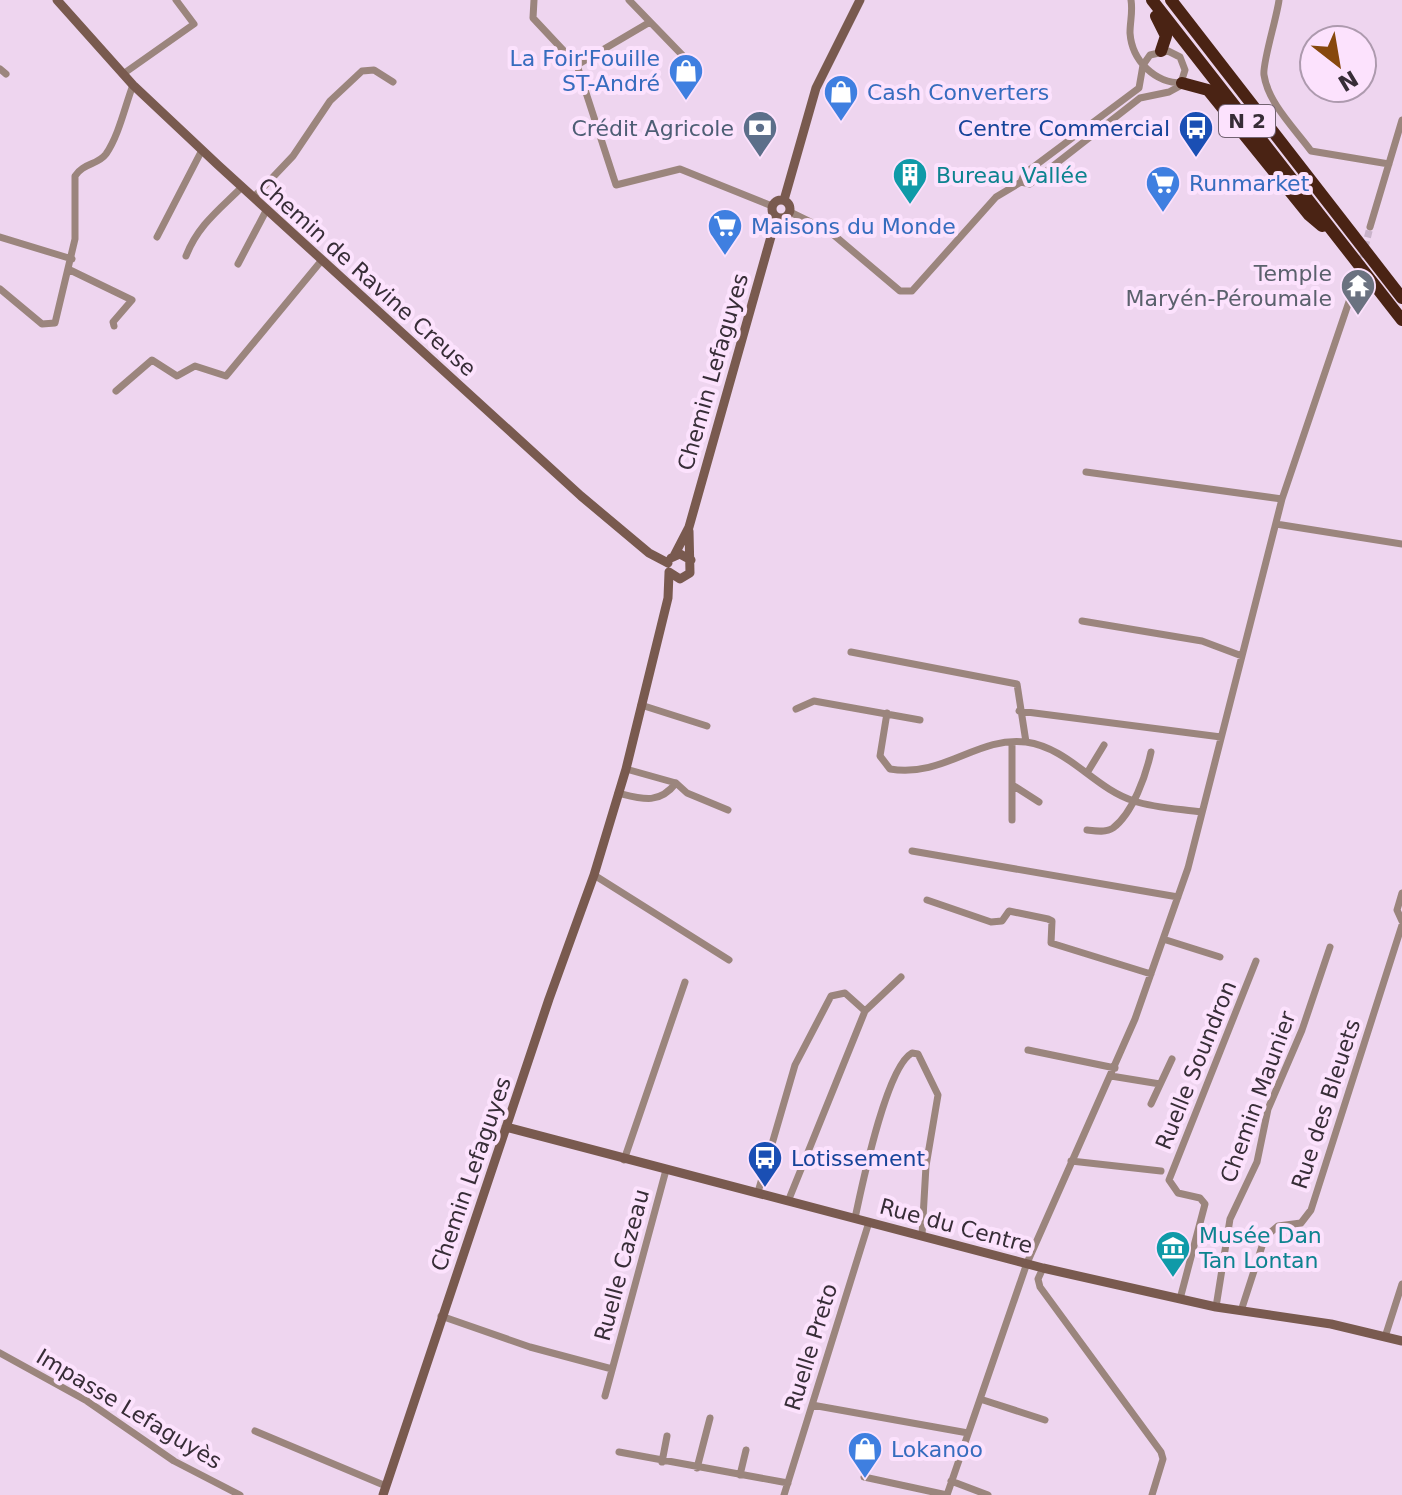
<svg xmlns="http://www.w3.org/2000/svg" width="1402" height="1495" viewBox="0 0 1402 1495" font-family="'DejaVu Sans',sans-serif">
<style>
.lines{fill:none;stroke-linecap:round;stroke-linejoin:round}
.street-tunnel{stroke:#c9b3ca;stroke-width:7;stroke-dasharray:7 3.5;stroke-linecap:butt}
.street{stroke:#9b857d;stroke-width:7}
.secondary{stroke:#795a4f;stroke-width:9}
.highway{stroke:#4a2314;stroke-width:12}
.labels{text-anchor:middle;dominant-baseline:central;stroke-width:8;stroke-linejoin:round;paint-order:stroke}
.shield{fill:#fce2fd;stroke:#726372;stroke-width:2}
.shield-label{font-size:20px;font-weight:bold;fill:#372d37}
.shop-label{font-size:22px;fill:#366cbe;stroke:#fce2fd;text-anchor:start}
.service-label{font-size:22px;fill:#4e5e75;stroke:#fce2fd;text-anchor:end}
.transit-label{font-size:22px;fill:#164399;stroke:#fce2fd;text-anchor:end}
.culture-label{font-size:22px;fill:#0d838f;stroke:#fce2fd;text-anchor:start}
.worship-label{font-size:22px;fill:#5b616d;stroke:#fce2fd;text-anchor:end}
.street-label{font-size:22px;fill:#372d37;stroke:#fce2fd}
</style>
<rect width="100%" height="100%" fill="#eed5ef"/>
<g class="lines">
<!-- street-tunnel -->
<path class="street-tunnel" d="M 1360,268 L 1370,227"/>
<!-- street -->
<path class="street" d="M 534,0 L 533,18 L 577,65 L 616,185 L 680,169 L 772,206
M 629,0 L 688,61
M 1131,0 C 1133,12 1130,21 1130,33 C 1132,61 1155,83 1182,83
M 1279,0 C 1277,17 1262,64 1264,75 C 1268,103 1295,129 1311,151 L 1389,164
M 577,65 L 650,22
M 0,69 L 6,74
M 123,74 L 194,24 L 176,0
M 254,197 L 293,156 L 330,101 L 362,71 L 374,70 L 393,82
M 790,212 L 829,231 L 900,291 L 912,291 L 996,197 L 1021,182 L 1024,174 L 1139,88 L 1143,65 L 1150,55 L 1168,51 L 1180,57 L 1185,70 L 1180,86 L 1169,92 L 1140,98 L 1030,184 L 1021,182
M 1370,227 L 1402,120
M 0,237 L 72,259
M 157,237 L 202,150
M 186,256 C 198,225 220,209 242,187
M 238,264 L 267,209
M 70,270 L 132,300 L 113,322 L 114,326
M 0,289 L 42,324 L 55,323 L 75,239 L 75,176 C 83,163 98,165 106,154 C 119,135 125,106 133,85
M 116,391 L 152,360 L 177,376 L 195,366 L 226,376 L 322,260
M 1086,472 L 1282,499
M 1276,524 L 1402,544
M 1082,621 L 1202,641 L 1242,656
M 851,652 L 1017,684 L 1026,742
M 641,705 L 707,726
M 796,709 L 814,701 L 920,720
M 1019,711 L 1221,737
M 887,713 L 880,756 L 890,769 C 944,778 977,736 1026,742 C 1069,748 1095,789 1134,801 C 1155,808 1180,809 1201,812
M 1012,742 L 1012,820
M 626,769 L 676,783 L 687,793 L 728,810
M 1087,773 L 1104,745
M 1014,786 L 1039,802
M 618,793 C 642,799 659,805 676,783
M 1087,830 C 1095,831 1106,833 1113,828 C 1133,813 1146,775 1151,752
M 912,851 L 1178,897
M 594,875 L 729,960
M 1402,893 L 1397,910 L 1402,921
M 927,900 L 991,922 L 1002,921 L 1009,911 L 1048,919 L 1052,921 L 1051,943 L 1151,974
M 1163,939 L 1220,957
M 1028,1050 L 1115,1068
M 1111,1076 L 1160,1084
M 1151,1104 L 1172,1059
M 624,1160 L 685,982
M 1071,1161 L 1161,1171
M 758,1192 L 795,1065 L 831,996 L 845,993 L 865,1011
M 789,1199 L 865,1011 L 901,977
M 855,1218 C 862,1186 886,1067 912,1053 L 918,1054 L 938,1095 L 926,1166 L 922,1235
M 1043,1268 L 1038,1279 L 1040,1287 L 1161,1452 L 1163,1459 L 1152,1495
M 1180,1299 L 1205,1204 L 1200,1198 L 1178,1193 L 1169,1180 L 1256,961
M 1216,1307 L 1230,1219 L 1257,1162 L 1268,1109 L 1302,1030 L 1330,947
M 1241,1311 L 1265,1237 L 1278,1226 L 1301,1223 L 1311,1210 L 1402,925
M 441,1316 L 530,1347 L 612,1369
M 1385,1337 L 1402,1284
M 0,1353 L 87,1401 L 174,1461 L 240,1495
M 605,1396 L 666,1170
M 980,1399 L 1045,1420
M 812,1405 L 968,1433
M 255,1431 L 386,1486
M 619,1452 L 788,1483
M 662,1462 L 667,1436
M 697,1468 L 710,1418
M 740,1475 L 746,1450
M 864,1477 L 947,1495 L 1027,1263 L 1135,1019 L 1188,868 L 1282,499 L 1357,278
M 951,1481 L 988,1495
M 784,1495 L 869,1222"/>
<!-- secondary -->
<path class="secondary" d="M 57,0 L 133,85 L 218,165 L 581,496 L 649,553 L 668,563
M772 209a9 9 0 1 1 18 0a9 9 0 1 1-18 0Z
M 784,200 L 816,88 L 860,0
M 674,556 L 689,527 L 774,226 L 773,215
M 671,558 L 680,554 L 691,560
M 669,572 L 680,579 L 690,573 L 689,531
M 506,1127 L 1043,1268 L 1216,1307 L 1331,1324 L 1402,1341
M 383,1495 L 549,999 L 594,875 L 626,769 L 668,598 L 669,573"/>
<!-- highway -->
<path class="highway" d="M 1152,0 L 1402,320
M 1171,0 L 1402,298
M 1156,16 L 1166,36 L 1161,51
M 1182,83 L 1208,90 L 1309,215 L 1322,226"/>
</g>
<!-- icons -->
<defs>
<symbol id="shop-pin" viewBox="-11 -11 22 30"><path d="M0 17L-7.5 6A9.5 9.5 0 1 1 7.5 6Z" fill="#3f7fe0" stroke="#fce2fd"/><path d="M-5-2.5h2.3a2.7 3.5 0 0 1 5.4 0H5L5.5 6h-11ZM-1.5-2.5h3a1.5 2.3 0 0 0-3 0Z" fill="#fff"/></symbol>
<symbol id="bank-pin" viewBox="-11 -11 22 30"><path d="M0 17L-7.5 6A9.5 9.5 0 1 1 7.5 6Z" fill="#5c6f8a" stroke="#fce2fd"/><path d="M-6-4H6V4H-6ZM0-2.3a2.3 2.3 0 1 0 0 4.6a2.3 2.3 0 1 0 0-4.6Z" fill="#fff"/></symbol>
<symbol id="bus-pin" viewBox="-11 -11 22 30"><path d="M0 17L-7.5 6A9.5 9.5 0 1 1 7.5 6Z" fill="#1a4fb4" stroke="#fce2fd"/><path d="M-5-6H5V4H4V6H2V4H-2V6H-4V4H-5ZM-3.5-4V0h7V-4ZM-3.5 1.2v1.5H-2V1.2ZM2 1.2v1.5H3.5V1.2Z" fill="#fff"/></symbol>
<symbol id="building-pin" viewBox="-11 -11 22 30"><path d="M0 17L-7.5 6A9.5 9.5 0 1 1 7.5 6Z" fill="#0f9aa8" stroke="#fce2fd"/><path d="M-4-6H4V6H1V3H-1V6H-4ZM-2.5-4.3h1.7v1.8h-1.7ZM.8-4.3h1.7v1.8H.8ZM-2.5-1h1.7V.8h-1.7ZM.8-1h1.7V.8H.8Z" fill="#fff"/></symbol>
<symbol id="supermarket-pin" viewBox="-11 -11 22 30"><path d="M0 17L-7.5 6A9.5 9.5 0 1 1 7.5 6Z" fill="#3f7fe0" stroke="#fce2fd"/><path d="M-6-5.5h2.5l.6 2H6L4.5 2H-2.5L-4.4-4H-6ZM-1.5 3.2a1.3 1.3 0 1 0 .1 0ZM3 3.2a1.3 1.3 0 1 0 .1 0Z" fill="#fff"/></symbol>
<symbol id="temple-pin" viewBox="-11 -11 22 30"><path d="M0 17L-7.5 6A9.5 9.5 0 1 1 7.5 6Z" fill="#6b7280" stroke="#fce2fd"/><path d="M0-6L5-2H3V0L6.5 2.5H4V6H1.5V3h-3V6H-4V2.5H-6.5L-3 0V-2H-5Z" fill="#fff"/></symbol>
<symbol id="museum-pin" viewBox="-11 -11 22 30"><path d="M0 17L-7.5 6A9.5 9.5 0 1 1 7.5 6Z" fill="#0f9aa8" stroke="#fce2fd"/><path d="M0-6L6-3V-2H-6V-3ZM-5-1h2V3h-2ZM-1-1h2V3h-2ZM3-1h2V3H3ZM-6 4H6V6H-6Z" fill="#fff"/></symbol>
</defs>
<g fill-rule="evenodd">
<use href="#shop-pin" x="666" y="51" width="40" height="54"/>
<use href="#shop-pin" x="821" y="72" width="40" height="54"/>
<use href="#bank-pin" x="740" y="108" width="40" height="54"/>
<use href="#bus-pin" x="1176" y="108" width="40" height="54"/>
<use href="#building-pin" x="890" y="155" width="40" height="54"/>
<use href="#supermarket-pin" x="1143" y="163" width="40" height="54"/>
<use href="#supermarket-pin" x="705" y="206" width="40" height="54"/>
<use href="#temple-pin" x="1338" y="266" width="40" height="54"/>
<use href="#bus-pin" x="745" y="1138" width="40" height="54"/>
<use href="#museum-pin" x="1153" y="1228" width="40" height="54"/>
<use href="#shop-pin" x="845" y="1429" width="40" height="54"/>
</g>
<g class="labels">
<!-- shield labels -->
<rect class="shield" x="1219" y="105" width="56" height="32" rx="6"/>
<g class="shield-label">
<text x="1247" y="121">N 2</text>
</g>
<!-- shop labels -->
<g class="shop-label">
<text x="660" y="58" text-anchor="end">La Foir'Fouille<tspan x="660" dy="25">ST-André</tspan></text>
<text x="867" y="92">Cash Converters</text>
<text x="1189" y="183">Runmarket</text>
<text x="751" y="226">Maisons du Monde</text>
<text x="891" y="1449">Lokanoo</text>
</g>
<!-- service labels -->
<g class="service-label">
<text x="734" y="128">Crédit Agricole</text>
</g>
<!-- transit labels -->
<g class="transit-label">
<text x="1170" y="128">Centre Commercial</text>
<text x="791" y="1158" text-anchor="start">Lotissement</text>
</g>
<!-- culture labels -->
<g class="culture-label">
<text x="936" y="175">Bureau Vallée</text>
<text x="1199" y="1235">Musée Dan<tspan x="1199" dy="25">Tan Lontan</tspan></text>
</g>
<!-- worship labels -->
<g class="worship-label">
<text x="1332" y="273">Temple<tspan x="1332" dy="25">Maryén-Péroumale</tspan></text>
</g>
<!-- street labels -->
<g class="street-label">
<text transform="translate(367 277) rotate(42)">Chemin de Ravine Creuse</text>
<text transform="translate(713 372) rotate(-74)">Chemin Lefaguyes</text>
<text transform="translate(1196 1065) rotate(-68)">Ruelle Soundron</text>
<text transform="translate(1258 1097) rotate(-70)">Chemin Maunier</text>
<text transform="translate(1326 1104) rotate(-72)">Rue des Bleuets</text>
<text transform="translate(471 1174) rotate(-71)">Chemin Lefaguyes</text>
<text transform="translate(956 1226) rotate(15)">Rue du Centre</text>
<text transform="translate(622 1265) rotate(-75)">Ruelle Cazeau</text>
<text transform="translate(811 1347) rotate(-73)">Ruelle Preto</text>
<text transform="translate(129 1409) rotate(31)">Impasse Lefaguyès</text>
</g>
</g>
<!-- north arrow -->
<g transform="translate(1338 64) rotate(149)"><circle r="38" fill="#fce2fd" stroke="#ad9aae" stroke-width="2"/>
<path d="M0-6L14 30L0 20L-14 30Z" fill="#87480d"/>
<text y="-12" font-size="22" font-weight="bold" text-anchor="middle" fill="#372d37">N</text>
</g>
</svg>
